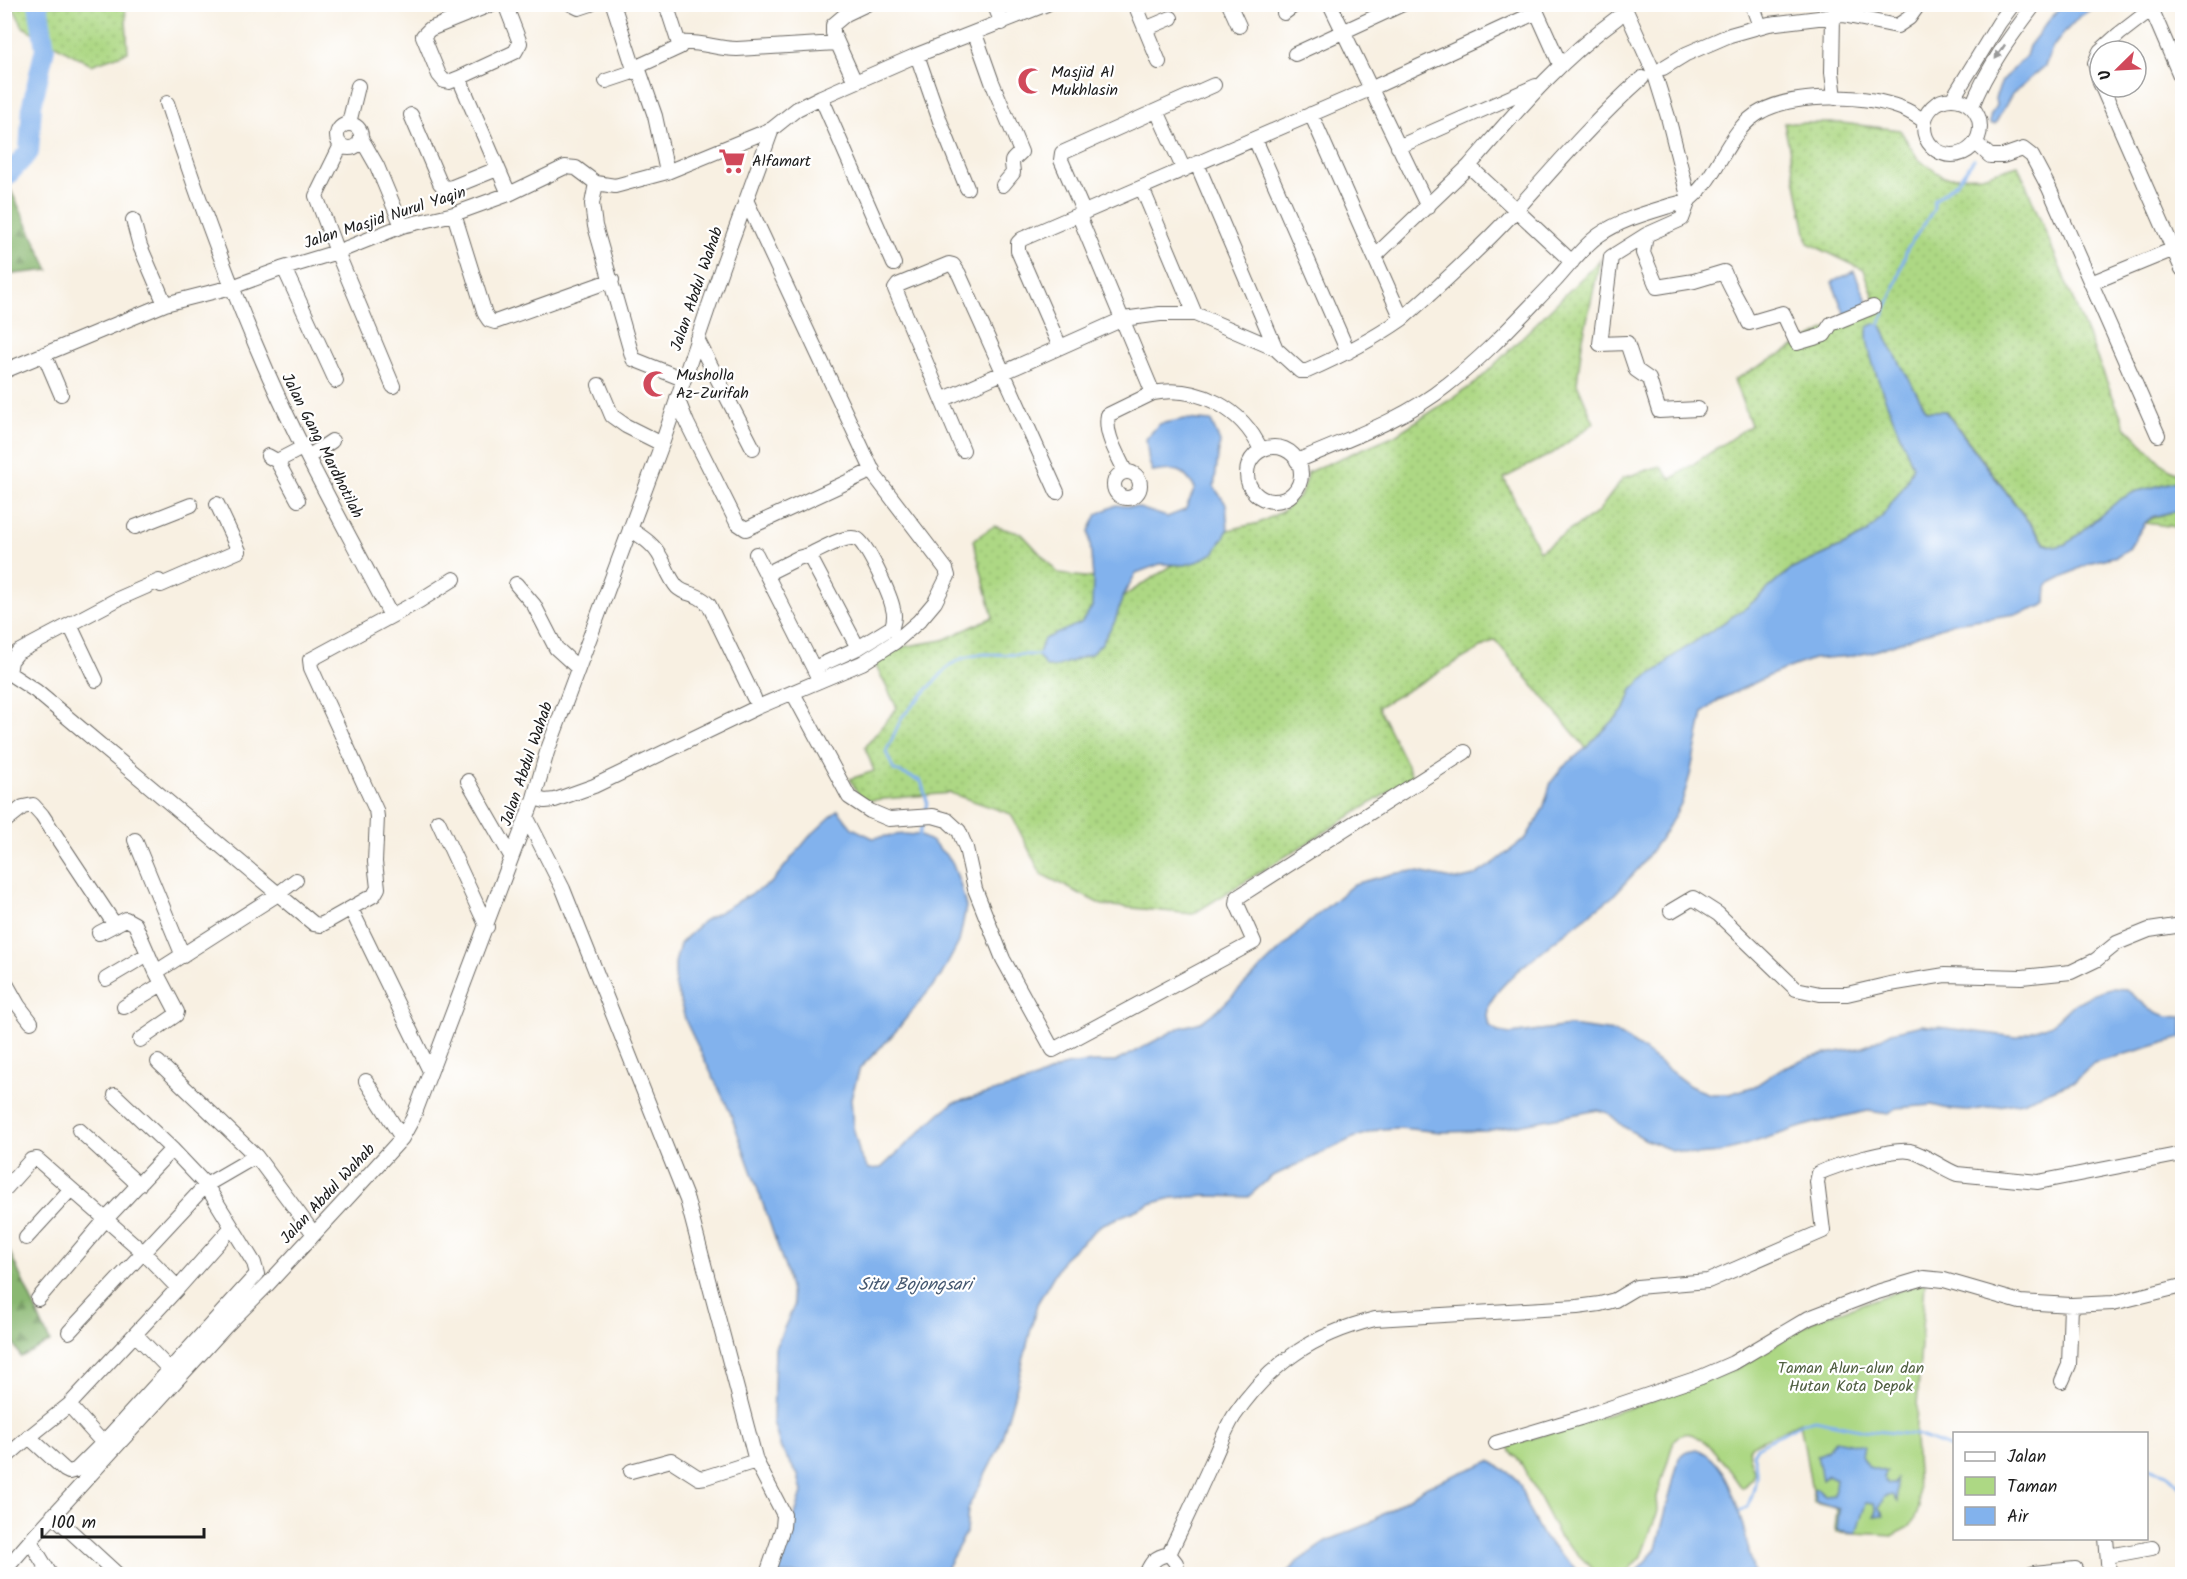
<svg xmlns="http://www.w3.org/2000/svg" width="2187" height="1579" viewBox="0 0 2187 1579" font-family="Kalam,sans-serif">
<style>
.grass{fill:url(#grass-dots);stroke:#647a50;stroke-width:1.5}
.forest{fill:url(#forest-firs);stroke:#536a47;stroke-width:1.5}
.park{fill:#add884;stroke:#647a50;stroke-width:1.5}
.water{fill:#82b2ed;stroke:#4f6784;stroke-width:1.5}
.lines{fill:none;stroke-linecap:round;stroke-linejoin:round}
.stream{stroke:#82b2ed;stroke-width:3}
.river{stroke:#82b2ed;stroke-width:20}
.minor-casing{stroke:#696661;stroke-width:16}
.minor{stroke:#fff;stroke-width:14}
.oneway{fill:#999}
.labels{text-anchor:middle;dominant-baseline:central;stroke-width:4.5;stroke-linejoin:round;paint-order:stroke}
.poi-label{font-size:16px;fill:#1c1c1c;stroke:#fff;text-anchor:start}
.street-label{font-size:16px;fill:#1c1c1c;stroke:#fff}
.park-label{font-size:16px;fill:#4f5e40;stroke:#fff}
.water-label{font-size:18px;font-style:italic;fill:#455870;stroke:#fff}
</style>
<defs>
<pattern id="grass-dots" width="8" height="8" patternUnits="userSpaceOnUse" patternTransform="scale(1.5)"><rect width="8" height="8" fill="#add884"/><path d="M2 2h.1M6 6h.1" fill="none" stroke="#94b971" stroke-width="1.8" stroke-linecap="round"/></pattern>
<pattern id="forest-firs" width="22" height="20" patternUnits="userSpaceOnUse" patternTransform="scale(1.5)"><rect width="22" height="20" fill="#8ab872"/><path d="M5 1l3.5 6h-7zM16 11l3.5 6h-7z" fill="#70955d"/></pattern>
</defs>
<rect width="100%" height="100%" fill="#fff"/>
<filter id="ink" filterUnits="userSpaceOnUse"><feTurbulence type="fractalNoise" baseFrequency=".0167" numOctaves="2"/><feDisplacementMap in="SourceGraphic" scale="12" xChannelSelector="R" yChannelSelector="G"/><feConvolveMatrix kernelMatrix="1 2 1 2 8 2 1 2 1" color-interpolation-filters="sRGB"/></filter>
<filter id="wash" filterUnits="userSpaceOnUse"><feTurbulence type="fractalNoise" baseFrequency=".008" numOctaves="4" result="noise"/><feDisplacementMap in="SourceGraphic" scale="24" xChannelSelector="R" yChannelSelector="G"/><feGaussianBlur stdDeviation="1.35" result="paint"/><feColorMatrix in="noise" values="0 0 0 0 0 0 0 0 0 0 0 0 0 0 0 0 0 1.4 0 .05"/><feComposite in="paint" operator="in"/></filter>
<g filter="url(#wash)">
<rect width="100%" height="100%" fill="#f8f0e2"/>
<!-- grass -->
<path class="grass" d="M 12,5 L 125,5 L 128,52 L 91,65 L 23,27 Z
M 1784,123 L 1842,123 L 1900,130 L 1918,159 L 1944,177 L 1982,176 L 2018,165 L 2125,426 L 2163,465 L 2182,476 L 2182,484 L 2177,481 L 2134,492 L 2119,500 L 2067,544 L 2055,547 L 2045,543 L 1946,411 L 1927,411 L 1887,340 L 1882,327 L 1868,327 C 1861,349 1903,440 1913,466 L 1905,485 L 1881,518 L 1867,533 L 1847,544 L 1790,570 L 1747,607 L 1669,659 L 1665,665 L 1641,681 L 1632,690 L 1625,709 L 1586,748 L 1495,640 L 1378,707 L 1413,777 L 1193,914 L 1102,905 L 1041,874 L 1011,814 L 950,793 L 862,801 L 850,779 L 874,771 L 865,747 L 897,708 L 874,662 L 902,647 L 943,640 L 993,617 L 973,540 L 994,526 L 1022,534 L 1059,574 L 1093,578 L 1124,596 L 1228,530 L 1259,523 L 1283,511 L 1301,494 L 1308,472 L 1395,435 L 1476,383 L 1600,260 L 1582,343 L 1577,383 L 1594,423 L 1553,453 L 1504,478 L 1539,551 L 1598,512 L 1623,478 L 1660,466 L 1671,479 L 1751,425 L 1734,380 L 1876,302 L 1864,270 L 1808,243 Z
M 2182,507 L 2182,528 L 2145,523 C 2156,514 2171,514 2182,507 Z"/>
<!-- forest -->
<path class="forest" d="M 4,178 L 5,178 L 49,270 L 5,275 Z
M 4,1239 L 50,1342 L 21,1357 L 5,1328 Z"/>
<!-- park -->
<path class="park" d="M 1925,1282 L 1915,1439 L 1919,1507 L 1914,1520 L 1908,1528 L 1894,1535 L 1836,1532 L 1835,1529 L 1837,1510 L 1835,1508 L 1814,1503 L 1800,1422 L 1752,1445 C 1744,1454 1752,1461 1754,1472 L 1752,1478 L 1742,1488 C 1730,1472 1695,1414 1674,1440 L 1657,1497 L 1658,1511 L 1641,1556 L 1625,1574 L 1598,1574 L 1559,1536 L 1522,1465 L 1507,1446 L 1654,1400 L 1740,1367 L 1812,1321 Z"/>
<!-- water -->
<path class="water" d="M 2064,4 L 2097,5 L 2078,18 L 2063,34 L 2053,47 L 2045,66 L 2012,94 L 1995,124 L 1990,124 L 1990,117 L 1996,105 L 1995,98 L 2002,81 L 2026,56 L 2029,46 L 2053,15 Z
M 1854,271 L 1869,305 L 1845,315 L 1832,282 Z
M 1876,323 L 1882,327 L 1887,340 L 1927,411 L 1945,411 L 2045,544 L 2055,547 L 2067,544 L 2119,500 L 2134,492 L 2177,481 L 2182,484 L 2182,507 L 2176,511 L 2152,517 L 2145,523 L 2129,549 L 2117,556 L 2092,562 L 2050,583 L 2047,587 L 2046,603 L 2042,606 L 2023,613 L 1954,623 L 1872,652 L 1852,656 L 1813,659 L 1773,674 L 1719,700 L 1703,713 L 1690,775 L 1682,802 L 1666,831 L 1639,868 L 1612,897 L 1552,943 L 1516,972 L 1498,991 L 1489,1004 L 1487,1016 L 1489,1026 L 1498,1032 L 1510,1034 L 1569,1026 L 1615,1032 L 1639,1047 L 1690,1086 L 1710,1094 L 1729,1094 L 1755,1086 L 1779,1070 L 1811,1057 L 1864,1047 L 1892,1032 L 1922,1025 L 2016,1037 L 2052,1024 L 2071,1006 L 2095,993 L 2111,988 L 2126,989 L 2151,1010 L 2167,1016 L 2182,1017 L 2182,1038 L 2094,1063 L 2075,1081 L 2022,1102 L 1968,1111 L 1952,1110 L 1932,1105 L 1897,1108 L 1889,1114 L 1868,1111 L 1811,1124 L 1719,1153 L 1696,1155 L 1669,1149 L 1646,1140 L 1624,1127 L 1608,1113 L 1598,1110 L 1486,1131 L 1441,1132 L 1399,1128 L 1381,1129 L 1353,1138 L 1271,1177 L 1248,1197 L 1208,1196 L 1172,1198 L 1150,1204 L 1101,1225 L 1064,1258 L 1037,1304 L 1017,1386 L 999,1448 L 968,1508 L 966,1533 L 947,1567 L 949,1574 L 777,1574 L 802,1492 L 798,1475 L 781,1449 L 773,1422 L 775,1348 L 794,1306 L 786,1271 L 769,1221 L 730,1112 L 686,1022 L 675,984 L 675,963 L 680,944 L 703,921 L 771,883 L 809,837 L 838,810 L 852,828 L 873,838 L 902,834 L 919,835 L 931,841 L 951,860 L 960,883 L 966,907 L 959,942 L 941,976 L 890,1038 L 860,1068 L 851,1098 L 853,1127 L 860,1155 L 868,1169 L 881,1168 L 940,1113 L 953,1103 L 1026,1083 L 1066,1065 L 1094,1062 L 1115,1062 L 1179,1028 L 1201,1022 L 1221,1007 L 1309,922 L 1354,884 L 1392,874 L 1413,871 L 1457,880 L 1474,876 L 1494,863 L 1526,838 L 1543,809 L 1551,782 L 1563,767 L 1586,748 L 1625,709 L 1632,690 L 1641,681 L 1665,665 L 1669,659 L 1747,607 L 1790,570 L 1847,544 L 1867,533 L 1881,518 L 1905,485 L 1913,466 C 1903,440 1860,349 1868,327 Z
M 1185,419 L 1211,421 L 1220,442 L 1214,487 L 1226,504 L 1228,530 L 1215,552 L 1199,561 L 1185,565 L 1160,564 L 1136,573 L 1123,596 L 1115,621 L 1102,643 L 1091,654 L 1055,667 L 1046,667 L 1038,656 L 1044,639 L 1081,623 L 1092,607 L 1093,578 L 1089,531 L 1097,514 L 1116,505 L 1136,507 L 1167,517 L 1185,510 L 1195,488 C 1181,467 1176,469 1153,472 L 1149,462 L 1146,439 L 1159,424 Z
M 1835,1440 L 1864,1446 L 1862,1456 L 1869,1467 L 1887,1472 L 1884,1477 L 1888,1484 L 1894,1484 L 1896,1480 L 1898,1501 L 1893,1495 L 1884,1497 L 1879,1508 L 1884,1515 L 1874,1516 L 1877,1511 L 1874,1504 L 1866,1503 L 1856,1533 L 1837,1530 L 1839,1509 L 1816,1502 L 1813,1490 L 1817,1489 L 1825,1496 L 1834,1495 L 1836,1479 L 1828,1475 L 1822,1480 L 1817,1455 C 1827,1453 1830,1448 1835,1440 Z
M 1696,1449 C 1734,1460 1746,1540 1754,1574 L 1634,1574 L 1656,1549 L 1679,1458 L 1687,1451 Z
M 1490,1461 L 1513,1475 L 1520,1485 L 1528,1509 L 1544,1538 L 1581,1574 L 1287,1574 L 1297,1562 L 1327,1541 L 1366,1525 L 1427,1486 Z"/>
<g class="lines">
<!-- stream -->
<path class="stream" d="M 1879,325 L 1894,290 L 1907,249 L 1933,211 L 1935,200 L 1957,182 L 1974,159
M 925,813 L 927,801 L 921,781 L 894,770 L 886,752 L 902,717 L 950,665 L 963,658 L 982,654 L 1041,655
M 919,835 L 923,822
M 2146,1467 L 2167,1474 L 2182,1488
M 1740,1511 L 1748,1507 C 1754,1489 1760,1473 1753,1454 L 1757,1447 L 1802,1423 L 1815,1420 L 1864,1430 L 1917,1435 L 1954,1449"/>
<!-- river -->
<path class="river" d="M 4,179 L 29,152 L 32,105 L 45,48 L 38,4"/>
</g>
</g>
<g filter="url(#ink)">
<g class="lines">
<defs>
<path id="minor" d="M 492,4 L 430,29 L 423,36 L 439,75 L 444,81 L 449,82 L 459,78 L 509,194
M 571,4 L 579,8 L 591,4
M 613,4 L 635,72
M 666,4 L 680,47 L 641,65 L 639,70 L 655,116 L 667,172
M 994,4 L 1002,23
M 1135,4 L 1159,62
M 1229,4 L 1239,26
M 1330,4 L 1428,207
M 1623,4 L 1655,75 L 1668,117 L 1689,200 L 1682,219 L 1646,235 L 1643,253 L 1657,287 L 1694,281 L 1724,272 C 1731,291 1742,305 1749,323 L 1783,313 L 1797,343 L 1824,335 L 1831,324 L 1873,307
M 1752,4 L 1760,26
M 1534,6 L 1560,64
M 2151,8 L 2182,80
M 1284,13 L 1296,4
M 1145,29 L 1171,18
M 975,34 L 992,82 L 1021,152 C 1009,164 1012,157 1013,173 L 1003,185
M 679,43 C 702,41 716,49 737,49 L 837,43
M 2100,51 L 2119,34 L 2158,4
M 2100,51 L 2095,63 L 2100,83
M 1295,54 L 1403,4
M 917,55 L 940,121 L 967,188
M 1663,68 L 1686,54 L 1730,35 L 1769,24 L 1843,15 L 1897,26 L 1909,18 L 1919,4
M 459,78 L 515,52 L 520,43 L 505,4
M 606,81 L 639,70
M 855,82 L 833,33 L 833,25 L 846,14 L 867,4
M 2102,87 L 2182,269
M 821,97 L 894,264
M 1835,98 L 1832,72 L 1833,15 L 1843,4
M 1953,98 L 1999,23 L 2013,4
M1924 127a28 28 0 1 1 56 0a28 28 0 1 1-56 0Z
M 167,103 C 197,196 230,287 269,376 C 305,458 350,536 391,616
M 1972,106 C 1987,68 2010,37 2035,4
M 1157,111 L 1184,170
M 1311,114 L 1402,319 C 1442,284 1482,247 1518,208 C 1558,163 1597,118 1642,78
M 411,115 L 440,183 L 444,187 L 450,188 L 497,169
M 349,123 L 358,86
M337 136a12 12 0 1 1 24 0a12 12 0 1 1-24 0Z
M 361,138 L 377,166 L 402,226
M 1255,139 L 1348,352
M 1976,143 L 1990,156 L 2003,156 L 2023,149 L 2032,156 L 2049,188 L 2158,435
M 341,145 L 316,196 L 337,252 L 393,386
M 1398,147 L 1536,86
M 1197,164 L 1276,349
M 596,183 L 592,204 L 595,226 L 633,359 L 683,379
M 1142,188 L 1195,314
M 1084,213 L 1061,160 L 1062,153 L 1214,85
M 454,214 L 485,314 L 489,320 L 495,322 L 612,280
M 1079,216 L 1153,393 C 1198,385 1242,408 1261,450
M 133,220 L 140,246 L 165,304
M 1646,235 L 1611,257 L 1600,344 L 1627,343 L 1636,370 L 1649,379 L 1659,411 L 1698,409
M 1375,256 L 1469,166
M 1572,262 L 1469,166 C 1517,111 1557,62 1617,18
M 284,268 L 336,381
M 2091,283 L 2174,249
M 697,339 L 753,448
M 1060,347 L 1018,251 L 1018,243 L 1022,239 L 1370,89 L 1537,12
M 44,354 L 61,394
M 4,371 L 165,304 L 232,287 L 281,269 L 337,252 L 402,226 L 454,214 L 509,194 L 565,167 L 576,168 L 596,183 L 615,186 L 667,172 L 772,129
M 599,385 L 612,416 L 626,426 L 662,444
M 677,398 L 687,423 L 737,523 L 746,529 L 873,470
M 942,400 L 1123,319 L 1160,314 L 1195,314 L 1276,349 L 1300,371 L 1307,371 C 1341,356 1372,340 1402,319
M1247 474a27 27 0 1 1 54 0a27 27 0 1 1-54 0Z
M 963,450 L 895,289 L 898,285 L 949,264 L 953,265 L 959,274 L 1057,492
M 268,456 L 277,461 L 302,448
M 308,457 L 332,441
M 277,461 L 298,500
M 1297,461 C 1348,439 1404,420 1447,385 C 1486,355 1520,317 1555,281 C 1569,266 1582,247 1599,235 C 1619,221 1643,214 1666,207 C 1674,204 1685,203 1691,198 C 1720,174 1728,128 1762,111 C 1796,93 1865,94 1901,108 C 1909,111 1917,116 1924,121
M 1125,471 C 1118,455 1104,434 1108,415 L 1153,393
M1114 485a13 13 0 1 1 26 0a13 13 0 1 1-26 0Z
M 135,527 L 191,505
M 630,529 C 642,537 654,544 661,558 C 666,567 670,579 677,587 C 686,596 696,591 709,605 L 754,698
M 756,554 L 817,675
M 809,555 C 820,550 846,534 857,539 C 867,543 891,597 893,609 C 895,615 894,621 892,627 L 858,648
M 766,574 L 798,558 L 809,555 L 858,648 L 814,668
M 516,584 L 534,605 L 556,648 L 578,668
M 161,585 L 239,551 L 217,504
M 70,625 L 96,680
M 4,670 L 36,691 L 314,924 L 321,925 L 374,895 L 378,888 L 375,862 L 377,817 L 376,810 L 311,668 L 310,660 L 419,601 L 454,579
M 9,673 L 11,661 L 18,652 L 118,599 L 159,581
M 793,693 L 849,797 L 870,811 L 889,819 L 933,816 L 947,820 L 959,831 L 966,848 L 975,889 L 1003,959 L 1053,1050 L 1254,942 L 1237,904 L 1238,897 L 1465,752
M 468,781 L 511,856
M 534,798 L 545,801 L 555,800 L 594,786 L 758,707 L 862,663 L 895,642 L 919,621 L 935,602 L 948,576 L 946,569 L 875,476 L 746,200
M 527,818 L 563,889 L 687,1200 L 756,1461 L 784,1515 L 783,1527 L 767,1574
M 438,821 L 487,927
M 4,822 L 23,807 L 33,805 L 42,815 L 115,925
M 135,840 L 183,956
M 351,909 L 430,1071
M 1671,911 L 1693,898 L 1718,914 L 1796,989 L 1820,994 L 1847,994 L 1890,984 L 1945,975 L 2022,977 L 2071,972 L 2096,960 L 2117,943 L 2149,930 L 2182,925
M 99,933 L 126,919 L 135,924 L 156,972 L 278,894 L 296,880
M 106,979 L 148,954
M 4,980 L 18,1005 L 31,1022
M 124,1007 L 162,984
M 140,1040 L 176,1015 L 177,1012 L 156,972
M 158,1062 L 256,1156 L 314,1234
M 366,1081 L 402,1138
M 79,1130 L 139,1185
M 6,1188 L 31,1160 L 37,1159 L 143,1252 L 178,1288
M 26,1238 L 71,1189
M 38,1299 L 106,1219 L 172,1149
M 69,1332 L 206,1185 L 256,1156
M 135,1334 L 169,1369
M 2062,1381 L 2069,1365 L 2071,1305
M 69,1405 L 29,1437 L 65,1470 L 69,1472 L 76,1470 L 103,1443 L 257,1274 L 254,1263 L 206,1185 L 172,1149 L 115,1095
M 103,1443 L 69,1405 L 178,1288 L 232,1227
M 1496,1443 L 1580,1418 L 1701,1377 L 1733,1363 L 1809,1318 L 1874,1293 L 1924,1278 L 1944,1280 L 2020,1302 L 2071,1305 L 2113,1303 L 2182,1286
M 4,1459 L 29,1437
M 631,1471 L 671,1460 L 699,1478 L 706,1477 L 756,1461
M 53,1515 L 117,1574
M 2106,1538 L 2109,1574
M 30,1541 L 50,1574
M 1169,1554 C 1184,1523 1198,1493 1212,1462 C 1219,1447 1225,1430 1234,1416 C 1269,1364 1314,1334 1375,1319 L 1577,1307 L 1600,1304 L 1615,1300 L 1637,1287 L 1708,1281 L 1823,1231 L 1817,1182 L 1819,1173 C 1836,1165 1893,1148 1910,1151 C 1925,1154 1941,1168 1957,1174 L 2038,1182 L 2182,1154
M 1169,1554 L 1176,1563 L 1178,1574
M 2108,1556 L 2152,1548
M 4,1571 L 30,1541 L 225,1327 L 268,1284 L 353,1192 L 402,1138 L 413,1118 L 534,798 L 547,752 L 662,444 L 722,267 L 772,129 L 797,109 L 821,97 L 917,55 L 1047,4
M 1146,1574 C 1152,1561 1155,1557 1169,1554
M 2031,1574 L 2034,1573 L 2075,1569 L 2077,1574"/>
</defs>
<!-- minor casing -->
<use href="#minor" class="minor-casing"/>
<!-- minor -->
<use href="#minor" class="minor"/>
</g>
<!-- one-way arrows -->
<defs><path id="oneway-solid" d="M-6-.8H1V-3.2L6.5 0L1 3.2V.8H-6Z" transform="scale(1.5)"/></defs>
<use class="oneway" href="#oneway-solid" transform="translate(2000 52) rotate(124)"/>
</g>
<!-- icons -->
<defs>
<symbol id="mosque-bare" viewBox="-9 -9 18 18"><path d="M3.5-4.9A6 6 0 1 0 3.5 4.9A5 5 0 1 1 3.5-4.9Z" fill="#d1495b" stroke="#fff" stroke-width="2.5" paint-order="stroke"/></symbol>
<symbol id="supermarket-bare" viewBox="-9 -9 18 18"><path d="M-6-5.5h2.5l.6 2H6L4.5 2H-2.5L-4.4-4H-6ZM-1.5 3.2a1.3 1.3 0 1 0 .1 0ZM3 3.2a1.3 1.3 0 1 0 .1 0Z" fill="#d1495b" stroke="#fff" stroke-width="2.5" paint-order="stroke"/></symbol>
</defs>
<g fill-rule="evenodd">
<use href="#mosque-bare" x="1012" y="62" width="38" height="38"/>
<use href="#supermarket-bare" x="713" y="142" width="38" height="38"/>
<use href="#mosque-bare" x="637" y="365" width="38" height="38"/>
</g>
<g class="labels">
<!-- poi labels -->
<g class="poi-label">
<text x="1051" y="72">Masjid Al<tspan x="1051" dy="18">Mukhlasin</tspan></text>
<text x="752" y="161">Alfamart</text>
<text x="676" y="375">Musholla<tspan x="676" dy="18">Az-Zurifah</tspan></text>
</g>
<!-- street labels -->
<g class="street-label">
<text transform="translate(385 218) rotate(-18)">Jalan Masjid Nurul Yaqin</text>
<text transform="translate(697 289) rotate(-71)">Jalan Abdul Wahab</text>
<text transform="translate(322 446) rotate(63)">Jalan Gang Mardhotilah</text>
<text transform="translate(527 764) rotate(-71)">Jalan Abdul Wahab</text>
<text transform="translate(328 1194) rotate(-47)">Jalan Abdul Wahab</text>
</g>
<!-- park labels -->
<g class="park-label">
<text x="1851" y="1368">Taman Alun-alun dan<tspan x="1851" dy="18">Hutan Kota Depok</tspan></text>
</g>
<!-- water labels -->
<g class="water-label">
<text x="915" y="1285">Situ Bojongsari</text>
</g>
</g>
<!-- margin -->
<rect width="2187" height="1579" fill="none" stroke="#fff" stroke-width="24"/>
<!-- legend -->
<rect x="1953" y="1432" width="195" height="108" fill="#ffffff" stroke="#a4a4a4" stroke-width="1.5"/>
<rect x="1965" y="1452" width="30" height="9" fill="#ffffff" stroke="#a4a4a4" stroke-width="1.5"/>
<text x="2007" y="1462" font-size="18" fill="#1c1c1c">Jalan</text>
<rect x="1965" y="1477" width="30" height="18" fill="#add884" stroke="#a4a4a4" stroke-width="1.5"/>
<text x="2007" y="1492" font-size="18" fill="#1c1c1c">Taman</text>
<rect x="1965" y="1507" width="30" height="18" fill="#82b2ed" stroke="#a4a4a4" stroke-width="1.5"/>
<text x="2007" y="1522" font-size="18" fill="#1c1c1c">Air</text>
<!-- north arrow -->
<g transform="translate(2118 69) rotate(246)"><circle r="28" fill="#ffffff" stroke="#a4a4a4" stroke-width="1.5"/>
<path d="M0-4.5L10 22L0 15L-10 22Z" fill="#d1495b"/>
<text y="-9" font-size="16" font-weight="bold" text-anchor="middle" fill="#1c1c1c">U</text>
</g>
<!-- scale -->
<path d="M42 1528v9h162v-9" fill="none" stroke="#1c1c1c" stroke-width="3"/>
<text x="51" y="1528" font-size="18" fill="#1c1c1c" stroke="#ffffff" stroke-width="4.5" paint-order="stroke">100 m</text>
</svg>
